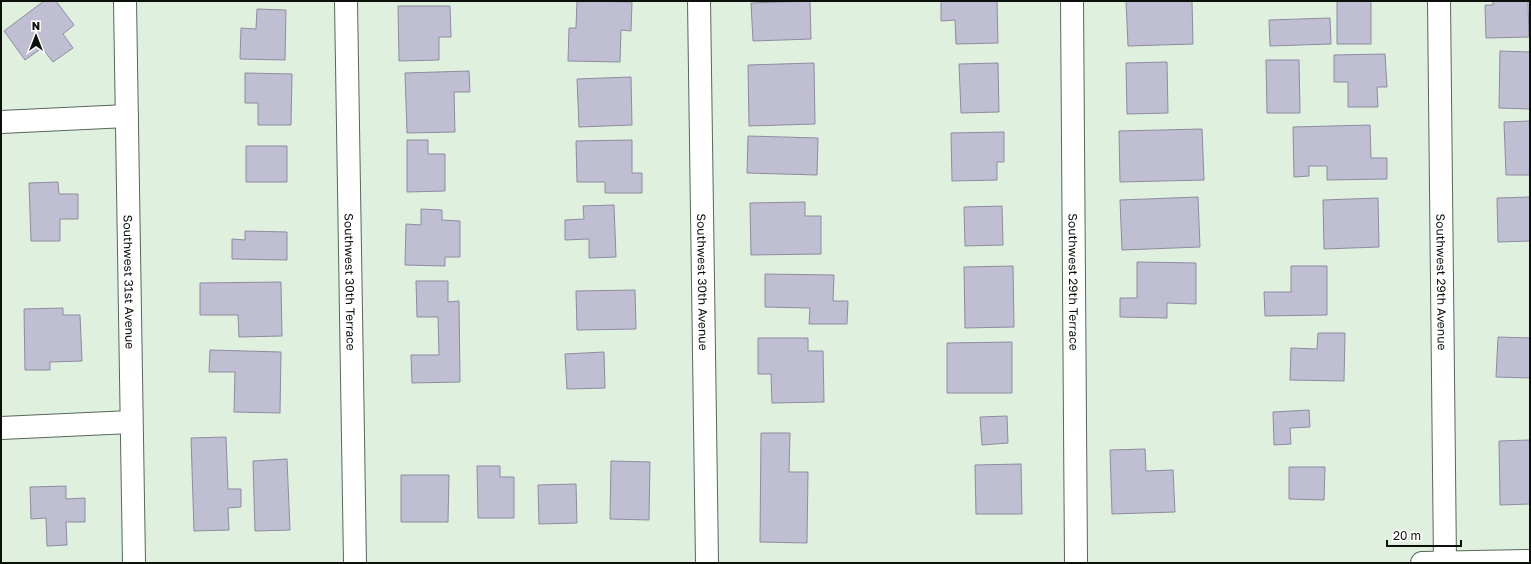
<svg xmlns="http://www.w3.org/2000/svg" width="1531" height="564" viewBox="0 0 1531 564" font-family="'Golos Text',sans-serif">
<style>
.building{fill:#c0bed2;stroke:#8e8c9f}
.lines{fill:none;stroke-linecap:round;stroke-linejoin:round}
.minor-casing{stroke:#596759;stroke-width:24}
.tertiary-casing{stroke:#596759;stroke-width:24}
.minor{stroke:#fff;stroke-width:22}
.tertiary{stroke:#fff;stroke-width:22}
.labels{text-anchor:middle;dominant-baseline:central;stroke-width:3.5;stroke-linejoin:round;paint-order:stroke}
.street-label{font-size:12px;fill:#0b100b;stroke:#fff}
</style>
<rect width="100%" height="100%" fill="#dff0df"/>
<!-- building -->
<path class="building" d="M 44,1 L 56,1 L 74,25 L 63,34 L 73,48 L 53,62 L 42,48 L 25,60 L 4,31 Z
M 577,1 L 632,2 L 631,31 L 621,30 L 620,62 L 568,61 L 569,28 L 576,28 Z
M 810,1 L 811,39 L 753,41 L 751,3 Z
M 941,1 L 997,1 L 998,43 L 956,44 L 955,20 L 941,21 Z
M 1126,1 L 1192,1 L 1193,44 L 1128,46 Z
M 1337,1 L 1371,1 L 1371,44 L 1337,44 Z
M 1493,1 L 1528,1 L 1529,37 L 1486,38 L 1485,5 L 1493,5 Z
M 398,6 L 450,6 L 451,37 L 439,37 L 439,60 L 399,61 Z
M 257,9 L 286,10 L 285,60 L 240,59 L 241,28 L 256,29 Z
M 1330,18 L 1331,44 L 1270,46 L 1269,20 Z
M 1500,51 L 1530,52 L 1530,109 L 1499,108 Z
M 1385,54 L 1387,87 L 1377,87 L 1378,107 L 1348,107 L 1348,82 L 1334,82 L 1334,55 Z
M 1266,60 L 1299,60 L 1300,113 L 1267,113 Z
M 1167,62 L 1168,113 L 1127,114 L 1126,63 Z
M 814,63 L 815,124 L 749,126 L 748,65 Z
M 998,63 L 999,112 L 961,113 L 959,64 Z
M 469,71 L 470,92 L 454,92 L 455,132 L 407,133 L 405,73 Z
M 245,73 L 292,74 L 291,125 L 258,125 L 258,103 L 245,103 Z
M 631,77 L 632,125 L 579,127 L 577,79 Z
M 1530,121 L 1530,175 L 1506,175 L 1504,122 Z
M 1370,125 L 1371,158 L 1387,158 L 1387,179 L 1327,180 L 1327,166 L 1309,166 L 1309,176 L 1294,177 L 1293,127 Z
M 1202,129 L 1204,180 L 1120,182 L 1119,131 Z
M 1004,132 L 1004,162 L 997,162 L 997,180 L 952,181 L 951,133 Z
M 748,136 L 818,138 L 817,175 L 747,173 Z
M 407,140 L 428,140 L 428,154 L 445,154 L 445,191 L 407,192 Z
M 632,140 L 632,173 L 642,173 L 642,193 L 605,193 L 605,182 L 577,182 L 576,141 Z
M 246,146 L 287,146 L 287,182 L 246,182 Z
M 58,182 L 59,194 L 78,194 L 78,219 L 60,219 L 60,241 L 31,241 L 29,183 Z
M 1198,197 L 1200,247 L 1122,250 L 1120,200 Z
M 1530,197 L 1530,241 L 1498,242 L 1497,198 Z
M 1378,198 L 1379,247 L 1324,249 L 1323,200 Z
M 805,202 L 805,216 L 821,216 L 821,254 L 751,255 L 750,203 Z
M 614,205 L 616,257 L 589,258 L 589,239 L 565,240 L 565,220 L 584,219 L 583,206 Z
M 1002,206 L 1003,245 L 965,246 L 964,207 Z
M 421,209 L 442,210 L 442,220 L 460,221 L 460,257 L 445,257 L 445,266 L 405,265 L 406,224 L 421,225 Z
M 245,231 L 287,232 L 287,260 L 232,259 L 232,239 L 245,240 Z
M 1137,262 L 1196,263 L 1196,304 L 1167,303 L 1167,318 L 1120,317 L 1120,298 L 1137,298 Z
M 1013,266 L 1014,327 L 965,328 L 964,267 Z
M 1291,266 L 1327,266 L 1327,315 L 1265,316 L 1264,292 L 1291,292 Z
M 765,274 L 834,275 L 833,301 L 848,301 L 847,324 L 809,324 L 810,308 L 765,307 Z
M 416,281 L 448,281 L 448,302 L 459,301 L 460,382 L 412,383 L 411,355 L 439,355 L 438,317 L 417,317 Z
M 281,282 L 282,336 L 239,337 L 238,315 L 200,315 L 200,283 Z
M 635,290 L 636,329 L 577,330 L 576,291 Z
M 63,308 L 63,315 L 80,315 L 82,361 L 50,362 L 50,370 L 25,370 L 24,309 Z
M 1318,333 L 1345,333 L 1344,381 L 1290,380 L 1291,348 L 1317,349 Z
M 1498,337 L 1530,338 L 1530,378 L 1496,377 Z
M 758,338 L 808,338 L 808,351 L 823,351 L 824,402 L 772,403 L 771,374 L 758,374 Z
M 1012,342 L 1012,393 L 947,393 L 947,343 Z
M 210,350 L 281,352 L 280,413 L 234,412 L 235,372 L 209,372 Z
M 604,352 L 605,388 L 567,389 L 565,354 Z
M 1309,410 L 1310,427 L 1290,428 L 1291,444 L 1274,445 L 1273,412 Z
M 1007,416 L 1008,443 L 982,445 L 980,417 Z
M 761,433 L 790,433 L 789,472 L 808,472 L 807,543 L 760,542 Z
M 226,437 L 228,489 L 241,489 L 241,507 L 228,508 L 229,530 L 194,531 L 191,438 Z
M 1530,440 L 1530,504 L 1500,505 L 1499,441 Z
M 1145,449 L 1146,471 L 1173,470 L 1175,512 L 1112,514 L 1110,450 Z
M 287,459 L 290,530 L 255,531 L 253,461 Z
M 611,461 L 650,462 L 649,520 L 610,519 Z
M 1021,464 L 1022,514 L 976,514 L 975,465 Z
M 477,466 L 500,466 L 500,477 L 514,477 L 514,518 L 478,518 Z
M 1289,467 L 1325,467 L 1324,500 L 1289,499 Z
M 401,475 L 449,475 L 448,522 L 401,522 Z
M 576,484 L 577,523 L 539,524 L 538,485 Z
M 66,486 L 66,499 L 85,498 L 85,522 L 66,522 L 67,545 L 47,546 L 46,518 L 31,519 L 30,487 Z"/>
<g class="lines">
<defs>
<g id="minor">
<path id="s1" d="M 346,1 L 355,563"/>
<path id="s2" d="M 699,1 L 707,563"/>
<path id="s3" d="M 1072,1 L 1076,563"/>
<path id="s4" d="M 1439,1 L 1445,563"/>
<path d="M 1,122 L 127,116"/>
<path d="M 1,428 L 131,422"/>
<path d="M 1422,563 L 1530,561"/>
</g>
<g id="tertiary">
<path id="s5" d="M 125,1 L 134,563"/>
</g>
</defs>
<!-- minor casing -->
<use href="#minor" class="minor-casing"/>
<!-- tertiary casing -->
<use href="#tertiary" class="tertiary-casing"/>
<!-- minor -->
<use href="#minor" class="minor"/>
<!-- tertiary -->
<use href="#tertiary" class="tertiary"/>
</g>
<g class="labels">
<!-- street labels -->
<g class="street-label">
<text stroke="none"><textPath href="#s5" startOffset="281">Southwest 31st Avenue</textPath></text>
<text stroke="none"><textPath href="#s1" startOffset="281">Southwest 30th Terrace</textPath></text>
<text stroke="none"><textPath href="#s2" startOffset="281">Southwest 30th Avenue</textPath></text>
<text stroke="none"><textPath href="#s3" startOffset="281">Southwest 29th Terrace</textPath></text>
<text stroke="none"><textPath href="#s4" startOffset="281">Southwest 29th Avenue</textPath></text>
</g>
</g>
<!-- border -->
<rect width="1531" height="564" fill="none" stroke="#0b100b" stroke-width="4"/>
<!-- north arrow -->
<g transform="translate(36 36)" stroke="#ffffff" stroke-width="3" paint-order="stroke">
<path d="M0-3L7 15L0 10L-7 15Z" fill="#0b100b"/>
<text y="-6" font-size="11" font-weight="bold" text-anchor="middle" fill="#0b100b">N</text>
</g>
<!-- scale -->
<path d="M1387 540v6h74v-6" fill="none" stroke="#0b100b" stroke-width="2"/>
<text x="1393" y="540" font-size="12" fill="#0b100b" stroke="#ffffff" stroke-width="3" paint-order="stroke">20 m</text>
</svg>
